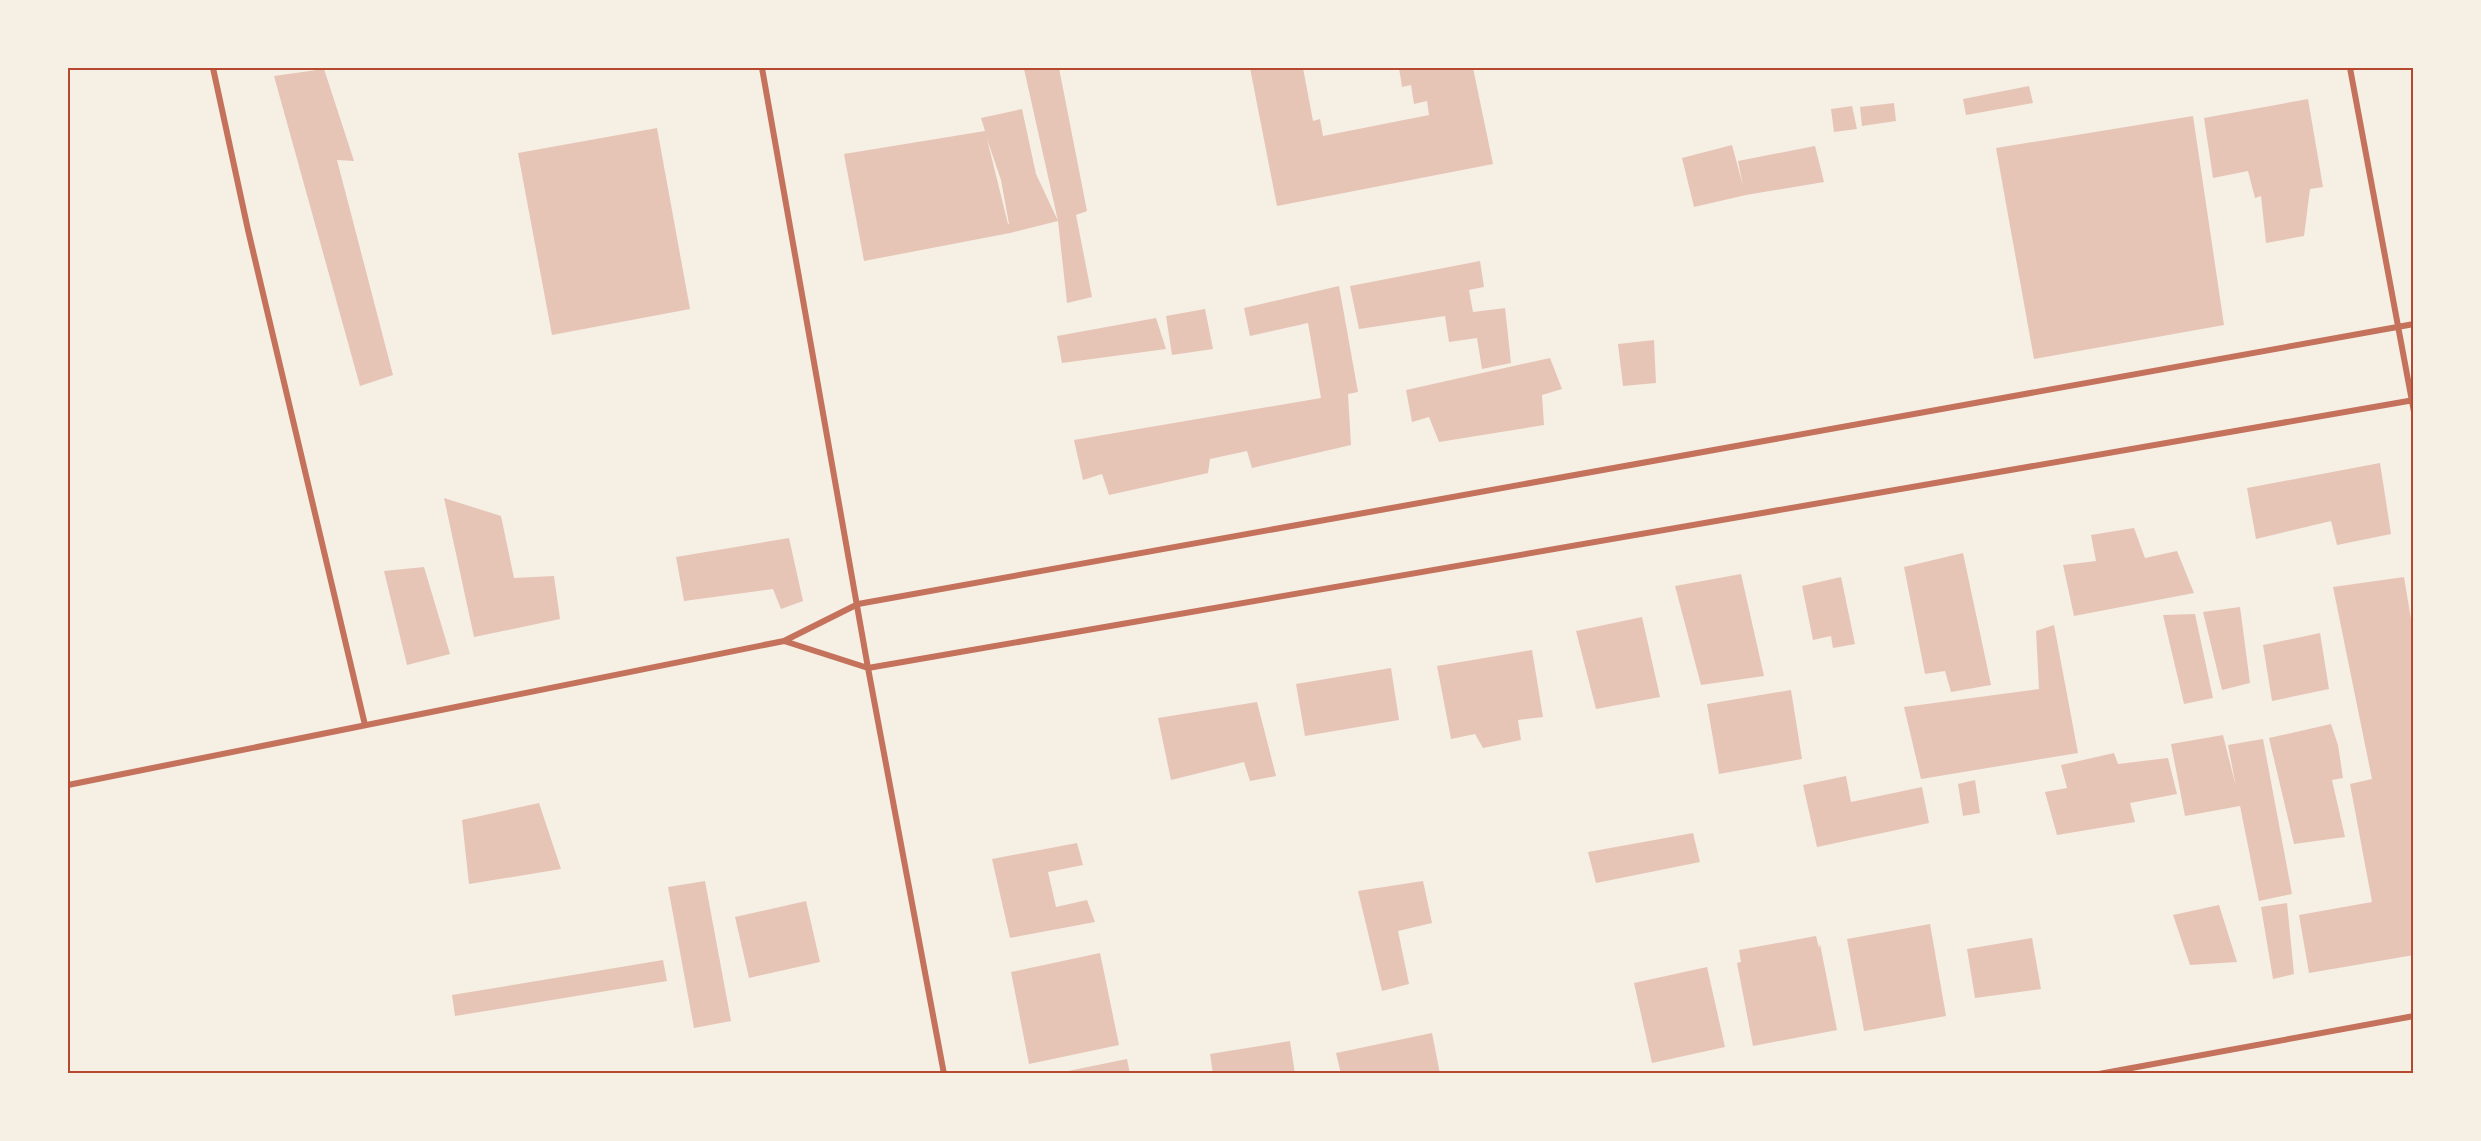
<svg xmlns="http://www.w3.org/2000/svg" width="2481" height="1141" viewBox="0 0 2481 1141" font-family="'Archivo Narrow',sans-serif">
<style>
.building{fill:#e6c5b7;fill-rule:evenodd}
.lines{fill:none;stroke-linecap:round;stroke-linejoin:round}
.minor{stroke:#c5725c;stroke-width:6}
.neatline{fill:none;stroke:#b5482f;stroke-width:2}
</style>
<rect width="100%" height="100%" fill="#f6efe4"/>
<!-- building -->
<path class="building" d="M 1041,68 L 1059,68 L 1087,211 L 1076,215 L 1092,297 L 1067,303 L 1058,221 L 1010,233 L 864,261 L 844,154 L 985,131 L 981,118 L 1022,109 L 1036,174 L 1058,221 L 1024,69 ZM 987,139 L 1001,180 L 1009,224 L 1008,224 Z
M 1250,68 L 1303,68 L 1313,121 L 1320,119 L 1323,136 L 1429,115 L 1427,101 L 1414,104 L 1411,85 L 1402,87 L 1399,68 L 1473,68 L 1493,164 L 1277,206 Z
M 324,69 L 354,161 L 337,160 L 393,375 L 360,386 L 274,76 Z
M 2029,86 L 2033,103 L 1966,115 L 1963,99 Z
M 2308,99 L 2323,187 L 2310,189 L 2304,236 L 2266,243 L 2261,196 L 2255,198 L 2248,171 L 2213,178 L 2204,118 Z
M 1894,103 L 1896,121 L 1862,126 L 1860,107 Z
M 1852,106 L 1857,129 L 1834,132 L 1831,109 Z
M 2193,116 L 2224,325 L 2034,359 L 1996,148 Z
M 657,128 L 690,309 L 552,335 L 518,153 Z
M 1732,145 L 1743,186 L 1738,161 L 1815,146 L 1824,182 L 1746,195 L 1694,207 L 1682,158 Z
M 1480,261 L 1484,287 L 1469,290 L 1473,312 L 1505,308 L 1511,363 L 1482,369 L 1477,338 L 1449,342 L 1445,316 L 1359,329 L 1350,286 Z
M 1339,286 L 1358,392 L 1348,394 L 1351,445 L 1252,468 L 1247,451 L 1210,459 L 1208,473 L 1109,495 L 1102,474 L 1083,480 L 1074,440 L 1321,398 L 1308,323 L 1250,336 L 1244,308 Z
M 1205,309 L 1213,349 L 1172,355 L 1166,316 Z
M 1156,318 L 1166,349 L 1062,363 L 1057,336 Z
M 1654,340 L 1656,383 L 1623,386 L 1618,344 Z
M 1550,358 L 1562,389 L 1542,395 L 1544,425 L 1439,442 L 1429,417 L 1412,422 L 1406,390 Z
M 2380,463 L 2391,534 L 2337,545 L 2331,521 L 2256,539 L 2247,488 Z
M 444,498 L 501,516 L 514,578 L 554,576 L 560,619 L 474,637 Z
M 2134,528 L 2145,558 L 2177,551 L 2194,593 L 2074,616 L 2063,565 L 2096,561 L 2091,535 Z
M 789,538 L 803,601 L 781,609 L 773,589 L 684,601 L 676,557 Z
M 1963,553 L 1991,685 L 1951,692 L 1945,671 L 1925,674 L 1904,567 Z
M 424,567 L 450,654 L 407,665 L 384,571 Z
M 1741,574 L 1764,676 L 1701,685 L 1675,586 Z
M 1841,577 L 1855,644 L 1833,648 L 1831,636 L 1813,640 L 1802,586 Z
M 2404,577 L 2414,637 L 2414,955 L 2309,973 L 2299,915 L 2372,902 L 2350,784 L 2372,779 L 2333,587 Z
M 2240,607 L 2250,683 L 2222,690 L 2203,612 Z
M 2195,614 L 2213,698 L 2184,704 L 2163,615 Z
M 1642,617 L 1660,697 L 1596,709 L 1576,631 Z
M 2054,625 L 2078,753 L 1921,779 L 1904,707 L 2039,689 L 2036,631 Z
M 2320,633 L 2329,689 L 2272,701 L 2263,645 Z
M 1532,650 L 1543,717 L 1518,720 L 1521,740 L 1483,748 L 1475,734 L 1451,739 L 1437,666 Z
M 1391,668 L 1399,720 L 1305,736 L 1296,684 Z
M 1791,690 L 1802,759 L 1719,774 L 1707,704 Z
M 1257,702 L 1276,776 L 1250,781 L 1244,762 L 1171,780 L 1158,718 Z
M 2331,724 L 2338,745 L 2343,778 L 2332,780 L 2345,837 L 2294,844 L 2269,738 Z
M 2223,735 L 2236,787 L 2228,745 L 2263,739 L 2292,894 L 2259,901 L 2240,806 L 2185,816 L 2171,744 Z
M 2114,753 L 2118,764 L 2168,758 L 2177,794 L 2130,803 L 2135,822 L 2057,835 L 2045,792 L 2067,788 L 2061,765 Z
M 1846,776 L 1851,802 L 1922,787 L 1929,823 L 1817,847 L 1803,785 Z
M 1975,780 L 1980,813 L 1963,816 L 1958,784 Z
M 539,803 L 561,869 L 469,884 L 462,820 Z
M 1693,833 L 1700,862 L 1596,883 L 1588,852 Z
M 1077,843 L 1083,865 L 1048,872 L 1056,907 L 1087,900 L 1095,922 L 1010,938 L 992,859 Z
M 705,881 L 731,1021 L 694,1028 L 668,887 Z
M 1423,881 L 1432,923 L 1398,931 L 1409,984 L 1382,991 L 1358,891 Z
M 806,901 L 820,962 L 749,978 L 735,917 Z
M 2287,903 L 2294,974 L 2273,979 L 2261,907 Z
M 2219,905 L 2237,962 L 2190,965 L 2173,915 Z
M 1930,924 L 1946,1016 L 1864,1031 L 1847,939 Z
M 1816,936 L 1819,948 L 1820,944 L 1837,1030 L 1753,1046 L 1737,963 L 1741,962 L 1739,950 Z
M 2032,938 L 2041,989 L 1975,998 L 1967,949 Z
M 1100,953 L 1119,1045 L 1029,1064 L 1011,972 Z
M 663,960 L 667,981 L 455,1016 L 452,995 Z
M 1707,967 L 1725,1047 L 1652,1063 L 1634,983 Z
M 1432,1033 L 1440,1074 L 1341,1074 L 1336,1053 Z
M 1290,1041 L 1295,1074 L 1213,1074 L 1210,1054 Z
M 1127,1059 L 1130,1074 L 1063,1074 L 1063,1072 Z"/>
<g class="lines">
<!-- minor -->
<path class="minor" d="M 213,68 L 248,230 L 365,725
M 762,68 L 868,668 L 944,1074
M 2350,68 L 2414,412
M 784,641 L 868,668 L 2414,400
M 68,785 L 784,641 L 858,604 L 2414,324
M 2099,1074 L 2414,1016"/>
</g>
<!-- border -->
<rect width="2481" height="1141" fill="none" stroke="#f6efe4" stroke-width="138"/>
<rect x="69" y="69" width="2343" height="1003" class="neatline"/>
</svg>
